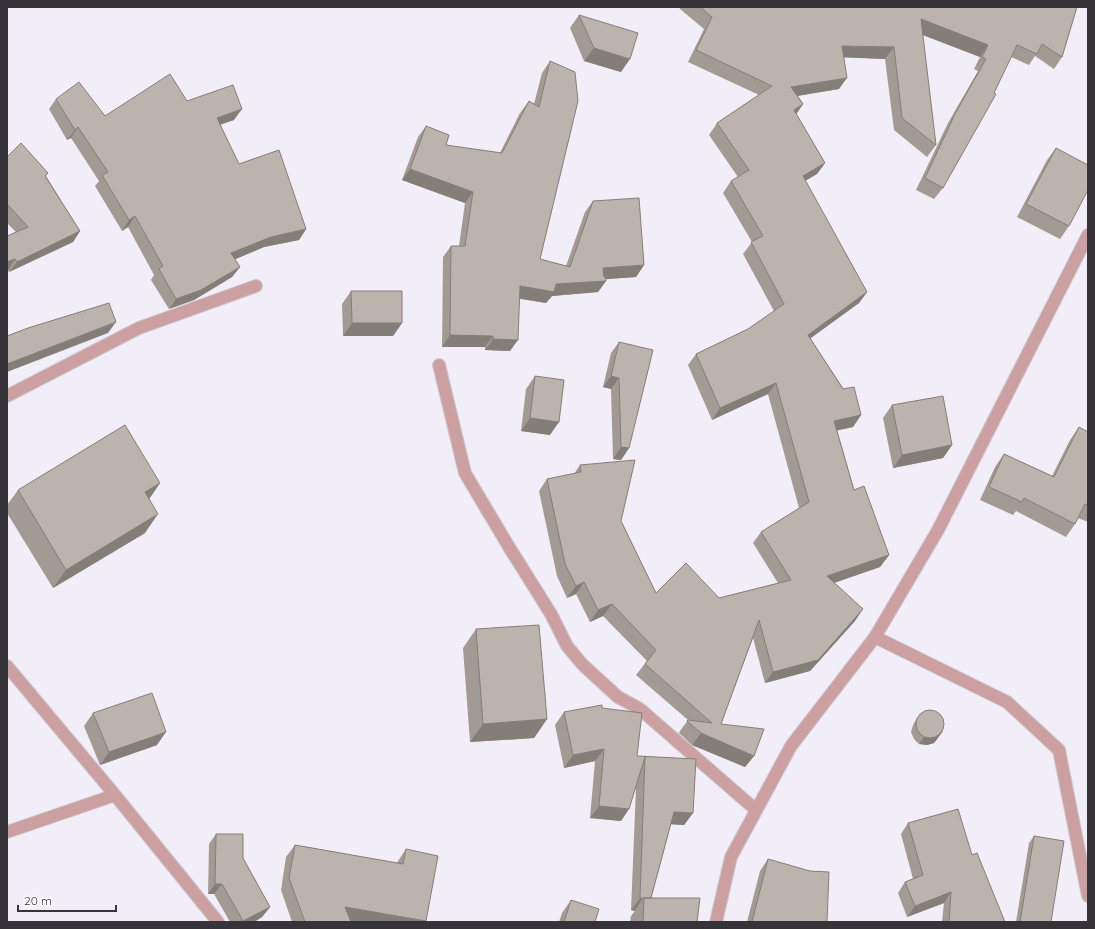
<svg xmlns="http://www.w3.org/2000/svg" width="1095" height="929" viewBox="0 0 1095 929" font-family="Quicksand,sans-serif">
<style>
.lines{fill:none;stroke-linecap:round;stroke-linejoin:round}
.minor-casing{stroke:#ccc9d2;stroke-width:14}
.minor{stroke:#cca0a0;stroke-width:12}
.wall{fill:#a29b94}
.shaded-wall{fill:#847e78}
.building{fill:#bcb4ac;stroke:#847e78}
</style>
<rect width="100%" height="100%" fill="#f2eef8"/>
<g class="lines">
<defs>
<path id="minor" d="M 439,365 L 465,473 L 509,547 L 551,614 L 567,646 L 583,665 L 618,697 L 640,709 L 756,810
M 7,396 L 139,328 L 256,286
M 875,637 L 1007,702 L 1059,750 L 1088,896
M 7,666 L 115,795 L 218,922
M 7,832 L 115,795
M 716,922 L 731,857 L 791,746 L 875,637 L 938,530 L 1088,235"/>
</defs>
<!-- minor casing -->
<use href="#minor" class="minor-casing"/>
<!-- minor -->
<use href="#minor" class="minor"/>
</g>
<!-- wall -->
<path class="wall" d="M 679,7 L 1077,7 L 1062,57 L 1054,69 L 1035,56 L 1029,65 L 1011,57 L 943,188 L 934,199 L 916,190 L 948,123 L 978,71 L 974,69 L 980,57 L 922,34 L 936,145 L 927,157 L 894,130 L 885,59 L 844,57 L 839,89 L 798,96 L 803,104 L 796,114 L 825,163 L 817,174 L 805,181 L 867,292 L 859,303 L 810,338 L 861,415 L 853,427 L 837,430 L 854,490 L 889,555 L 880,567 L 834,583 L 855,621 L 810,671 L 765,683 L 753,638 L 721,724 L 754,756 L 745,767 L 692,745 L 679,733 L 680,731 L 688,720 L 636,675 L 647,661 L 603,616 L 590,622 L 576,594 L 567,598 L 557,576 L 539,491 L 547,479 L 574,474 L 580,465 L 621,521 L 656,593 L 719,598 L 778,583 L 753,543 L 761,532 L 799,508 L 768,394 L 712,420 L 688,365 L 696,354 L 748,329 L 774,311 L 743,254 L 752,242 L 723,193 L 731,181 L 738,177 L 709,135 L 717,123 L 759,95 L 688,62 L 704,29 L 680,9 Z
M 579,15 L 621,72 L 584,61 L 570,28 Z
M 550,61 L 540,259 L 566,266 L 585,212 L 593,201 L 644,265 L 636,277 L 606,279 L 606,281 L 598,292 L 552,296 L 546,303 L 520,299 L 510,351 L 485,350 L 485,347 L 442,347 L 443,257 L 451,246 L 459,246 L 465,203 L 402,180 L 418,137 L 426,126 L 446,145 L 500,153 L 520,113 L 529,101 L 534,104 L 542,73 Z
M 56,99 L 105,116 L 187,101 L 234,120 L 220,125 L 239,164 L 306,229 L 299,240 L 264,247 L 235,259 L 240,267 L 232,277 L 194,300 L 169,309 L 151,280 L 154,275 L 128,227 L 122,231 L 95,186 L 99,181 L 71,138 L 67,140 L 49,109 Z
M 1056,148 L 1069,226 L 1060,239 L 1017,217 L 1047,160 Z
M 7,157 L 48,173 L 46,176 L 80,231 L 73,242 L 9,272 L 8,270 L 7,270 L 7,236 L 16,232 L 7,223 Z
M 351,291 L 402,323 L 393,336 L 343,336 L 342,304 Z
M 619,342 L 629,448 L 621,460 L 613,459 L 611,389 L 603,387 L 611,353 Z
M 535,376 L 550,435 L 521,431 L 526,389 Z
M 892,405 L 952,445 L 943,458 L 893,468 L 883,418 Z
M 1079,427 L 1088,432 L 1088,522 L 1078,518 L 1075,524 L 1066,537 L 1016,511 L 1013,515 L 980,500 L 995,467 L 1004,454 L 1052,476 L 1070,440 Z
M 160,483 L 149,499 L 145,533 L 53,588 L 7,513 L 7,505 L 18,490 Z
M 476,629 L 547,719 L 534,738 L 470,742 L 463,648 Z
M 602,708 L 637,756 L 696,759 L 693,813 L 684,825 L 671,824 L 651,898 L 697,922 L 630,922 L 631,916 L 635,911 L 631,910 L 636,788 L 621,821 L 590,818 L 595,761 L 564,768 L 555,725 L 564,712 Z
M 93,713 L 157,745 L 100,765 L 84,726 Z
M 917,718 L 943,731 L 934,743 L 927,745 L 919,744 L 914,739 L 911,732 L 913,725 Z
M 908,823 L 972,855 L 1005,922 L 942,922 L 944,903 L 907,917 L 898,893 L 905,882 L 913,879 L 901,834 Z
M 216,834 L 243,858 L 270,907 L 262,917 L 254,922 L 230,922 L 214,894 L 208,894 L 209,844 Z
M 1034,836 L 1051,922 L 1016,922 L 1029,843 Z
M 295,845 L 397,863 L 398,861 L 406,849 L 426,921 L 426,922 L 292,922 L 281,890 L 286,857 Z
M 768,859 L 827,922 L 747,922 L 760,871 Z
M 571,900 L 595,922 L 559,922 L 562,913 Z"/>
<!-- shaded-wall -->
<path class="shaded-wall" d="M 921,19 L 988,45 L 980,57 L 912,31 Z
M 842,46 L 894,47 L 885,59 L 834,57 Z
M 594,48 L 630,59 L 621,72 L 584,61 Z
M 847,78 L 839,89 L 783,98 L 791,87 Z
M 803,104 L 795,116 L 794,110 Z
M 242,109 L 234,120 L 209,128 L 217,118 Z
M 78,127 L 71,138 L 67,140 L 75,130 Z
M 825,163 L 817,174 L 794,187 L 803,176 Z
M 410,169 L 473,192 L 465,203 L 402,180 Z
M 135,216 L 128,227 L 122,231 L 129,220 Z
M 306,229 L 299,240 L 264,247 L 224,264 L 231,253 L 271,237 Z
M 80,231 L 73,242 L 9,272 L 17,262 Z
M 15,259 L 8,270 L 7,270 L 7,262 Z
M 644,265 L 636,277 L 595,280 L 603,268 Z
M 240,267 L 232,277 L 194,300 L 169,309 L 176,299 Z
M 606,281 L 598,292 L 552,296 L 546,303 L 512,297 L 520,286 L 556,284 Z
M 867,292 L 859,303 L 800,346 L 808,335 Z
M 116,322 L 108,333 L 7,372 L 7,364 Z
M 352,323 L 402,323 L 393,336 L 343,336 Z
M 450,335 L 493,336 L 485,347 L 442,347 Z
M 493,339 L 518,340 L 510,351 L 485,350 Z
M 611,376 L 619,378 L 611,389 L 603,387 Z
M 776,383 L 768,394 L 712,420 L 720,408 Z
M 861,415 L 853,427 L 826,433 L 834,421 Z
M 530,418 L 559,422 L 550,435 L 521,431 Z
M 952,445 L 943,458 L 893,468 L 902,455 Z
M 621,447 L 629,448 L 621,460 L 613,459 Z
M 160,483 L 147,502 L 145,492 Z
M 158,514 L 145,533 L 53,588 L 66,570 Z
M 889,555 L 880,567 L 819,588 L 827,576 Z
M 584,582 L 576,594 L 567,598 L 576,586 Z
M 612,604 L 603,616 L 590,622 L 598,610 Z
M 863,609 L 855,621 L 810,671 L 765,683 L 773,672 Z
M 547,719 L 534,738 L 470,742 L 483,724 Z
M 943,731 L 934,743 L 927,745 L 919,744 L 924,737 Z
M 166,732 L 157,745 L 100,765 L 109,752 Z
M 701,733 L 754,756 L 745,767 L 692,745 Z
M 604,749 L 595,761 L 564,768 L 573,755 Z
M 599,806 L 629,809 L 621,821 L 590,818 Z
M 674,812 L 693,813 L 684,825 L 665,824 Z
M 215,884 L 222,884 L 214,894 L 208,894 Z
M 951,892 L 944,903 L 907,917 L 915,906 Z
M 640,898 L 643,898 L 635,911 L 631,910 Z
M 270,907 L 262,917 L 254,922 L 242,922 Z
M 345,907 L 426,921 L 426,922 L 353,922 L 337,919 Z"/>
<!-- building -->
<path class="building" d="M 700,7 L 1077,7 L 1062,57 L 1042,44 L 1037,54 L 1017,45 L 994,93 L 996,94 L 943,188 L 925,178 L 956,112 L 986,59 L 982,57 L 988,45 L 921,19 L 936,145 L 902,118 L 894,47 L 842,46 L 847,78 L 791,87 L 803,104 L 794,110 L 825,163 L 803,176 L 867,292 L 808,335 L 843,389 L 854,387 L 861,415 L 834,421 L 854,490 L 864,486 L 889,555 L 827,576 L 863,609 L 818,660 L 773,672 L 759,620 L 721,724 L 764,729 L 754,756 L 701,733 L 687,721 L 688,720 L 712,723 L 645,664 L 656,650 L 612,604 L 598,610 L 584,582 L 576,586 L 565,564 L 547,479 L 581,472 L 580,465 L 635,460 L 621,521 L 656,593 L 686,563 L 719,598 L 791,580 L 761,532 L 809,502 L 776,383 L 720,408 L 696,354 L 748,329 L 784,304 L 751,242 L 763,236 L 731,181 L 749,170 L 717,123 L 772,86 L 696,50 L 712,17 Z
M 579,15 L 638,33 L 630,59 L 594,48 Z
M 550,61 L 575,72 L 578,101 L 540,259 L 570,267 L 593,201 L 639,198 L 644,265 L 603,268 L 604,277 L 606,278 L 606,281 L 556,284 L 554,292 L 520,286 L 518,340 L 493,339 L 493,336 L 450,335 L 451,246 L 465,246 L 473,192 L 410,169 L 426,126 L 449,135 L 446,145 L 502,153 L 529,101 L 539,107 Z
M 170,74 L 187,101 L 233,85 L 242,109 L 217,118 L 239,164 L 279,150 L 306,229 L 271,237 L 231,253 L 240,267 L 201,290 L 176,299 L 159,269 L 163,266 L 135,216 L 129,220 L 102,175 L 108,172 L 78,127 L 75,130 L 56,99 L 79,82 L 105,116 Z
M 21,143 L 48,173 L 45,176 L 80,231 L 17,262 L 15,259 L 7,262 L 7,236 L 28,227 L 7,204 L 7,157 Z
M 1056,148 L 1088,165 L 1088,190 L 1069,226 L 1026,204 Z
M 351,291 L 402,291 L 402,323 L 352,323 Z
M 109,303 L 116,322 L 7,364 L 7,336 L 28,328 Z
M 619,342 L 653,350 L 629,448 L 621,447 L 619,378 L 611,376 Z
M 535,376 L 564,380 L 559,422 L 530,418 Z
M 943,396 L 952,445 L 902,455 L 892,405 Z
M 125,425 L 160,483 L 145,492 L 158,514 L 66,570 L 18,490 Z
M 1079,427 L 1088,432 L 1088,505 L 1085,504 L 1075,524 L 1024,498 L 1022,502 L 989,487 L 1004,454 L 1054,477 Z
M 539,625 L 547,719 L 483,724 L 476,629 Z
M 152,693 L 166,732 L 109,752 L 93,713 Z
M 602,705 L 602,708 L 642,713 L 637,756 L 696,759 L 693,813 L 674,812 L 651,898 L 640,898 L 645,757 L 629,809 L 599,806 L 604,749 L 573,755 L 564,712 Z
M916 724a14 14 0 1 1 28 0a14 14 0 1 1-28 0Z
M 958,809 L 972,855 L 977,853 L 1005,922 L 949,922 L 951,892 L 915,906 L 905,882 L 923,875 L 908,823 Z
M 216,834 L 243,834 L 243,858 L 270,907 L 243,921 L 222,884 L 215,884 Z
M 1034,836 L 1064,841 L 1051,922 L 1020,922 Z
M 295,845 L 403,864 L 406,849 L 438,856 L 426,921 L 345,907 L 351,922 L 305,922 L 289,878 Z
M 768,859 L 810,871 L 829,872 L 827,922 L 752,922 Z
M 644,898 L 700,898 L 697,922 L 643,922 Z
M 571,900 L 599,909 L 595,922 L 564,922 Z"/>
<!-- border -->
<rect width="1095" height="929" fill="none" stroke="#363438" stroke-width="16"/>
<!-- scale -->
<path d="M18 905v6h98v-6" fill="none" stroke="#363438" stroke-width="2"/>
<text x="24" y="905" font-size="12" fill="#363438" stroke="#fdfdff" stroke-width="3" paint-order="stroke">20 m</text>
</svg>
